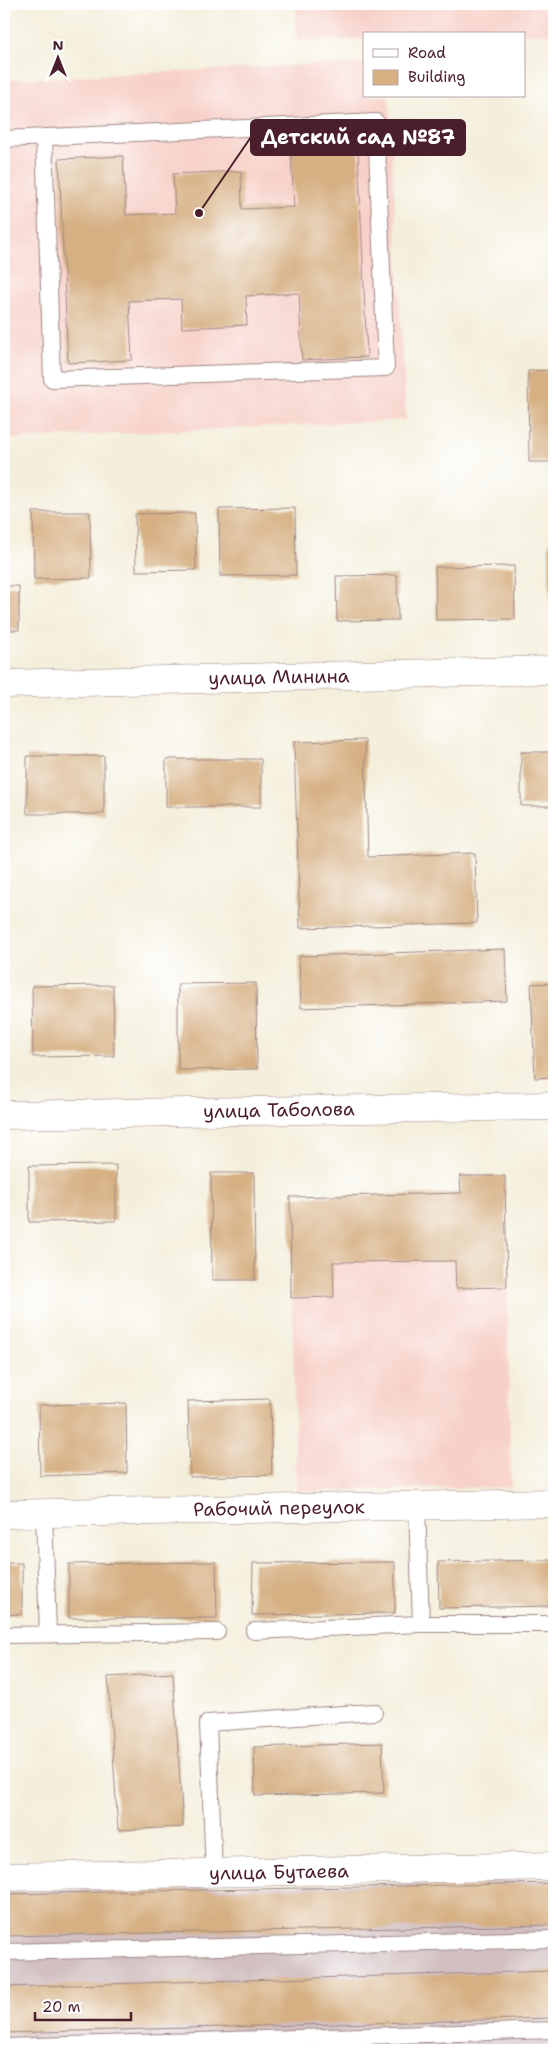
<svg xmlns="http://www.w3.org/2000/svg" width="558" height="2054" viewBox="0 0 558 2054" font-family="'Shantell Sans',sans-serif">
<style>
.built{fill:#f7d1c9}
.industrial{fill:#d2bfc1}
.building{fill:#d6b083}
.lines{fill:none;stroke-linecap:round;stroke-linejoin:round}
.service-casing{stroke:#9f8784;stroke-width:18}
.minor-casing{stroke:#9f8784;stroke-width:29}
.tertiary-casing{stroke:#9f8784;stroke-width:29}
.service{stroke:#fff;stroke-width:16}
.minor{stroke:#fff;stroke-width:28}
.tertiary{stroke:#fff;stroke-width:28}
.labels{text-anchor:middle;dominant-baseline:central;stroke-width:4;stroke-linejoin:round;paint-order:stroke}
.street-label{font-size:19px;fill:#4a1f2b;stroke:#fff}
.leader{fill:none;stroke:#4a1f2b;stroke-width:2}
.callout-dot{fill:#4a1f2b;stroke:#fff;stroke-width:2}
.callout{fill:#4a1f2b;stroke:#4a1f2b;stroke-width:2}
.callout-label{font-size:20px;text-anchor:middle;font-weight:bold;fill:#fff}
</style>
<rect width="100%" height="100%" fill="#fff"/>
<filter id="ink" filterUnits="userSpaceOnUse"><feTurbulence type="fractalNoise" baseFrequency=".02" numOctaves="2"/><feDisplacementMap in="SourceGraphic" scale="10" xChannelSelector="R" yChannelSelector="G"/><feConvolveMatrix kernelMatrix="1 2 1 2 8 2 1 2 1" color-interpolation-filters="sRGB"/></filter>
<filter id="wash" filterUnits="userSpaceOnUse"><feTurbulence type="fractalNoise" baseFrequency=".0096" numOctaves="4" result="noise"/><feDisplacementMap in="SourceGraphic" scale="20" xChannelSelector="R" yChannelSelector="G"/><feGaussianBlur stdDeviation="1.12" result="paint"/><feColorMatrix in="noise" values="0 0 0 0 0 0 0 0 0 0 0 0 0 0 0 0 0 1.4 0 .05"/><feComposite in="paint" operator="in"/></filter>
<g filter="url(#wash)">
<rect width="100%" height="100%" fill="#f4efdc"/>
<!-- built -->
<path class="built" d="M 296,4 L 554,4 L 554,34 L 364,34 L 364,39 L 296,41 Z
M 364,62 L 364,96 L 389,96 L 406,420 L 9,439 L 4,329 L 4,80 Z
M 505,1193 L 511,1487 L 296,1491 L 290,1197 Z"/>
<!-- industrial -->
<path class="industrial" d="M 554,1880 L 554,2050 L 4,2050 L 4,1891 Z"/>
<g id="blocks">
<!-- building -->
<path class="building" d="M 358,149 L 367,357 L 302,360 L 299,293 L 246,296 L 247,325 L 182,328 L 181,299 L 129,301 L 132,360 L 68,363 L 59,159 L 123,156 L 126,215 L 175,213 L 173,174 L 241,171 L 242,209 L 294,207 L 291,152 Z
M 554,370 L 554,462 L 529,462 L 528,371 Z
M 295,508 L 296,575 L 220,576 L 219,509 Z
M 33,512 L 90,512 L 91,578 L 34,579 Z
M 195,513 L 196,570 L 136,571 L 135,514 Z
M 549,543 L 554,543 L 554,611 L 550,611 Z
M 514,566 L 515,619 L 436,620 L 435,567 Z
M 397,575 L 398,620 L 337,621 L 336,576 Z
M 4,586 L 19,586 L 19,630 L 4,630 Z
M 365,740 L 368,857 L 475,853 L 477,923 L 300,928 L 294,742 Z
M 521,752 L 554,752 L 554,806 L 521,806 Z
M 27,756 L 104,756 L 104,814 L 27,814 Z
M 166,759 L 261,759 L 261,807 L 166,807 Z
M 505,949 L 507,1001 L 301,1008 L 299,956 Z
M 256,983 L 257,1069 L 178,1070 L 178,984 Z
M 554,983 L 554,1077 L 535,1078 L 531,984 Z
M 113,985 L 114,1056 L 33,1057 L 32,986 Z
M 116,1165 L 116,1221 L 29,1222 L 29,1166 Z
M 211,1173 L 254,1173 L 255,1280 L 212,1280 Z
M 460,1176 L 505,1176 L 507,1287 L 456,1288 L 455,1261 L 333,1262 L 334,1297 L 291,1298 L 290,1197 L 461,1193 Z
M 551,1389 L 554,1389 L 554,1470 L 552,1470 Z
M 270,1399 L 272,1475 L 190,1477 L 188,1401 Z
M 126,1403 L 127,1473 L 40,1476 L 39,1405 Z
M 554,1560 L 554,1606 L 439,1608 L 438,1562 Z
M 216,1562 L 217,1618 L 69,1618 L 69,1564 Z
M 395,1562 L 395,1613 L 252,1615 L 253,1563 Z
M 4,1563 L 22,1563 L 22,1614 L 4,1615 Z
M 173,1673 L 183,1827 L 118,1830 L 108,1677 Z
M 382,1743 L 384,1793 L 255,1796 L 254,1747 Z
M 554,1883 L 554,1925 L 4,1936 L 4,1894 Z
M 554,1971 L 554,2018 L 4,2033 L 4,1987 Z"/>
</g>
</g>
<g filter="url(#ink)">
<use href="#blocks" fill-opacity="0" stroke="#9f8784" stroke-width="1"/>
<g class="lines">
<defs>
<path id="service" d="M 4,139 L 376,122 L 386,368 L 52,379 L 44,137
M 44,1513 L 48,1635
M 421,1624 L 554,1624
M 254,1631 L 421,1624 L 417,1506
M 4,1635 L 217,1632
M 214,1873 L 208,1723 L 374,1712
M 4,1952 L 554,1939
M 4,2047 L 554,2030"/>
<path id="minor" d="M 4,1115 L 554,1106
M 4,1514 L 554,1503
M 4,1877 L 554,1866"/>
<path id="tertiary" d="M 4,684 L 554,670"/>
</defs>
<!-- service casing -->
<use href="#service" class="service-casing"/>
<!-- minor casing -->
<use href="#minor" class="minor-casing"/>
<!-- tertiary casing -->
<use href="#tertiary" class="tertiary-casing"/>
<!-- service -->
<use href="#service" class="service"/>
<!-- minor -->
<use href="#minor" class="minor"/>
<!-- tertiary -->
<use href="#tertiary" class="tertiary"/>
</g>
</g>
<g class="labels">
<!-- street labels -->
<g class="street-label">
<text transform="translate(279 677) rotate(-1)">улица Минина</text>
<text transform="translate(279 1110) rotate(-1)">улица Таболова</text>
<text transform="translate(279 1508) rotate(-1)">Рабочий переулок</text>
<text transform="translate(279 1872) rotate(-1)">улица Бутаева</text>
</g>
</g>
<!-- callouts -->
<path class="leader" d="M199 213L251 137"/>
<circle class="callout-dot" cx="199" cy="213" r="5"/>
<rect class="callout" x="251" y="120" width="214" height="35" rx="5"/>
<g class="callout-label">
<text x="358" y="144">Детский сад №87</text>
</g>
<!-- margin -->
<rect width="558" height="2054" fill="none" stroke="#fff" stroke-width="20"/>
<!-- legend -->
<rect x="363" y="32" width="162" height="65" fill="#ffffff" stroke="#b7a5aa"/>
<rect x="373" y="49" width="25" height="8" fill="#ffffff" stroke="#b7a5aa"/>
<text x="408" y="58" font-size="15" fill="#4a1f2b">Road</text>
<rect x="373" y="70" width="25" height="15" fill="#d6b083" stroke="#b7a5aa"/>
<text x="408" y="82" font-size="15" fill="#4a1f2b">Building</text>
<!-- north arrow -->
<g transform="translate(58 58)" stroke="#ffffff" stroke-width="4" paint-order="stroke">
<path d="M0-4L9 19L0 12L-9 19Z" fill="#4a1f2b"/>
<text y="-8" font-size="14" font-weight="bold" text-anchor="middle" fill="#4a1f2b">N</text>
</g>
<!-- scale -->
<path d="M35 2012v8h96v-8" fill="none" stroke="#4a1f2b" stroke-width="2.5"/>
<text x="42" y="2012" font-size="15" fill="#4a1f2b" stroke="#ffffff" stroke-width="4" paint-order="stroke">20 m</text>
</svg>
